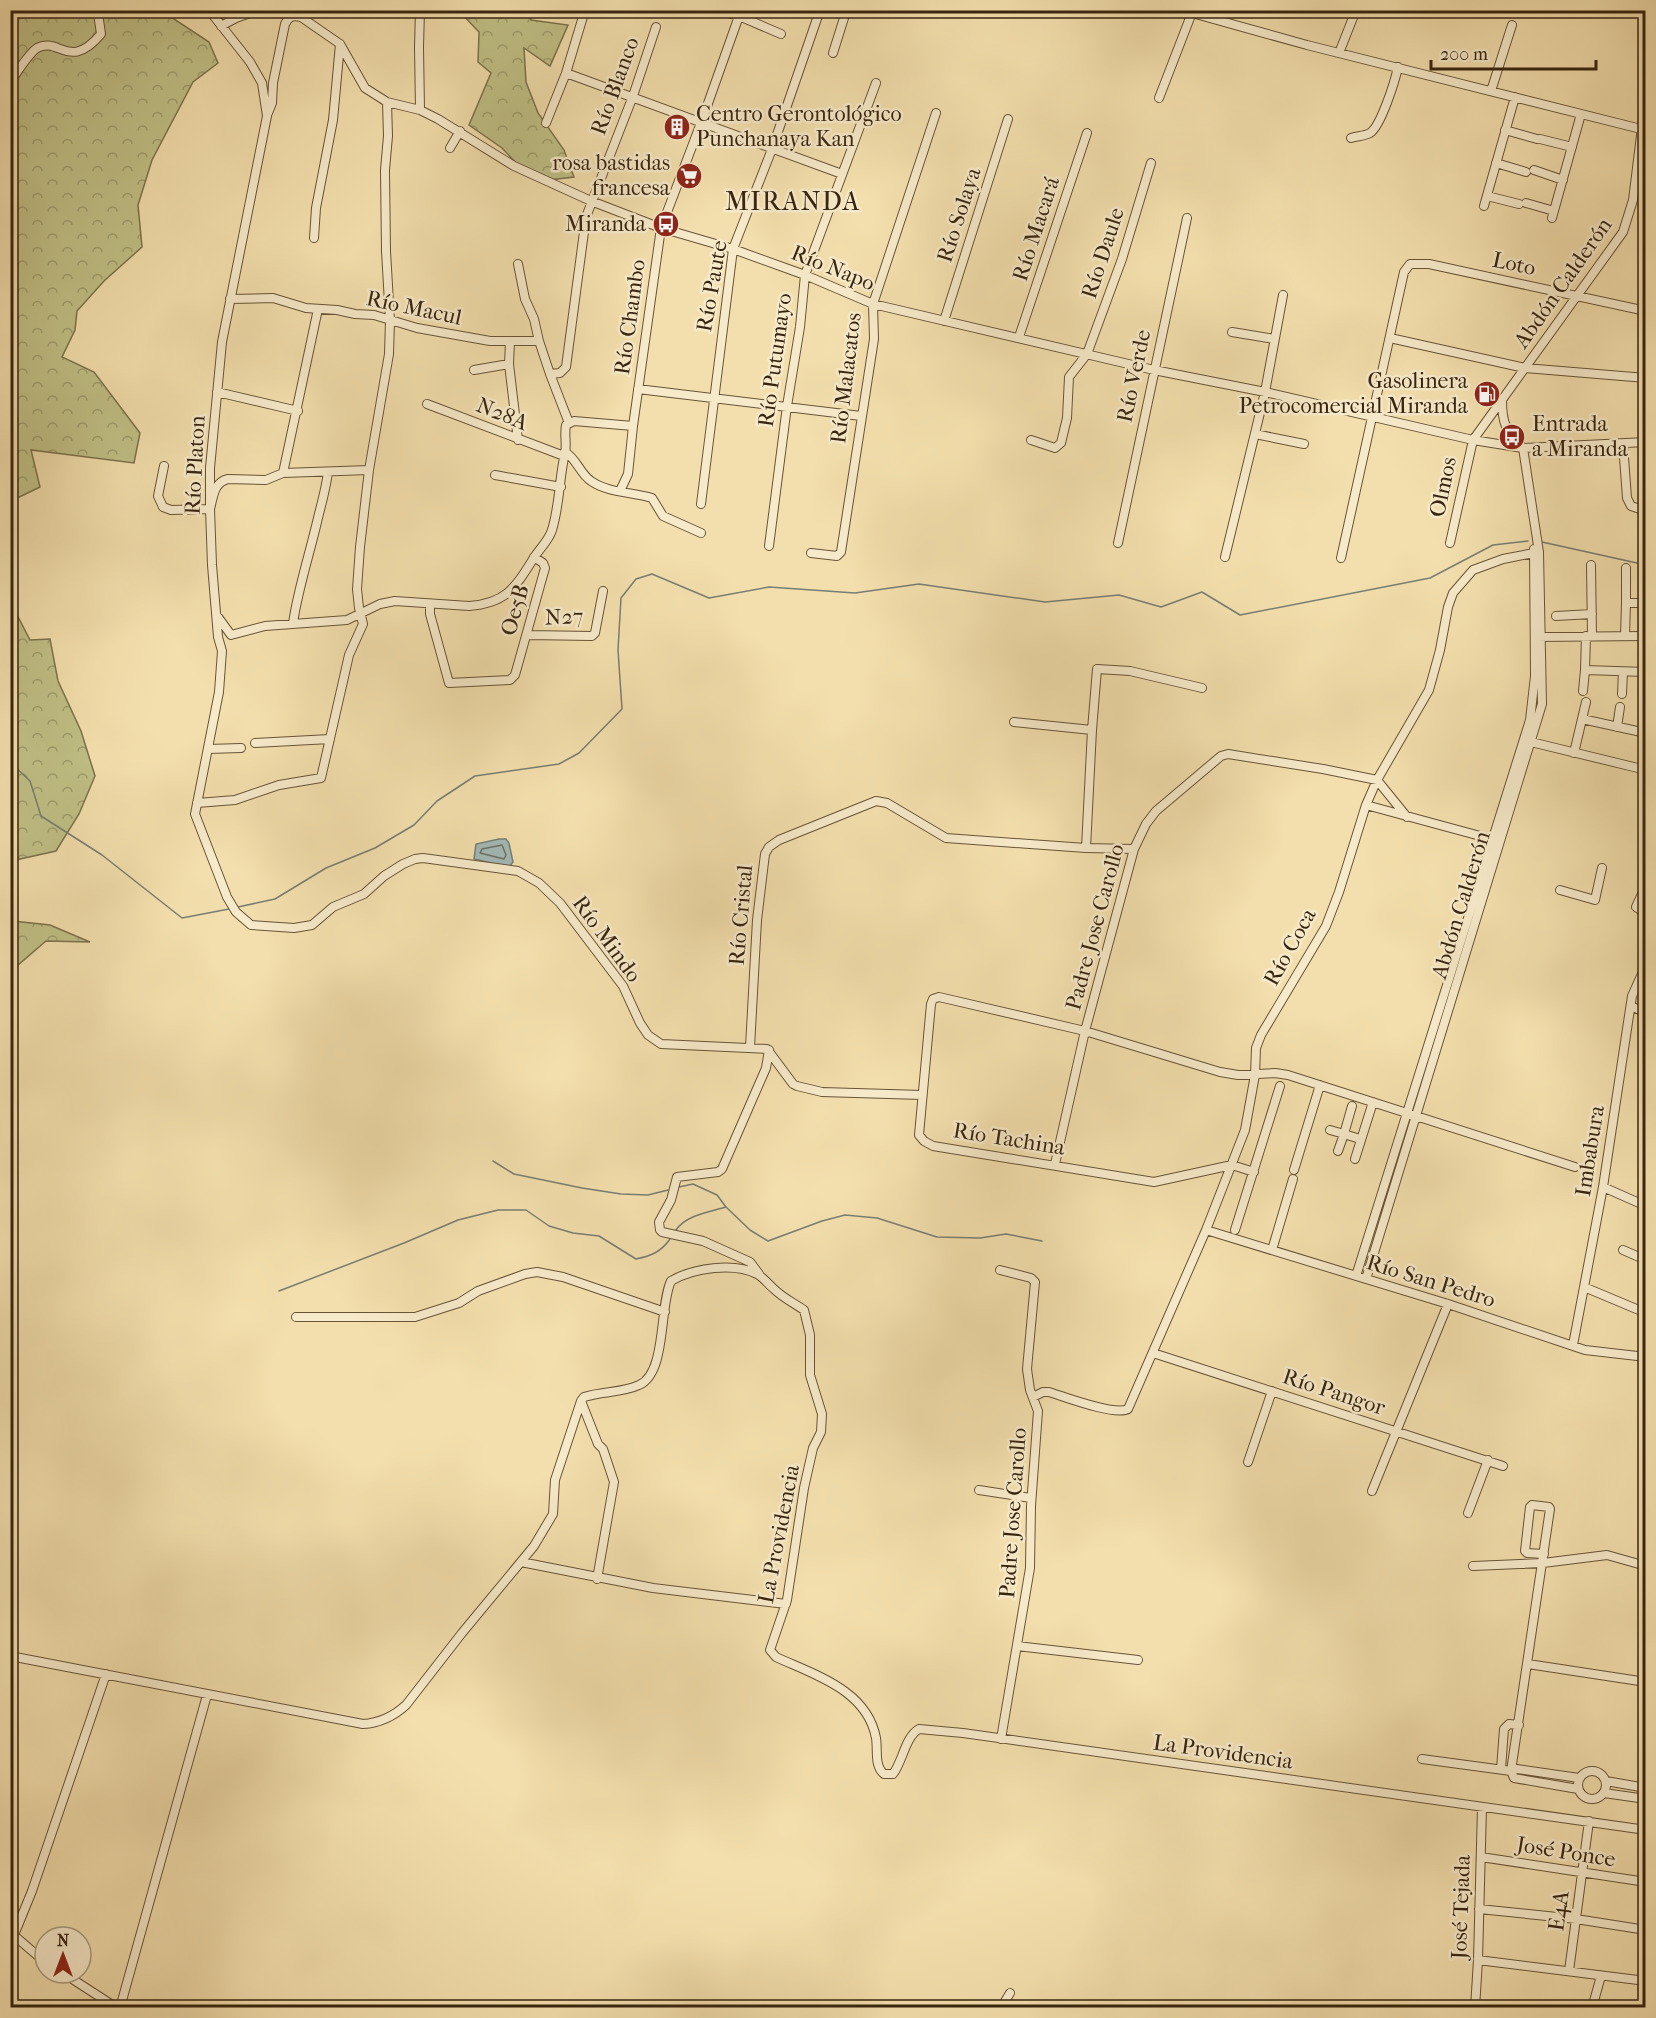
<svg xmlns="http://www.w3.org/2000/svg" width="1656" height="2018" viewBox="0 0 1656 2018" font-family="'IM FELL French Canon',serif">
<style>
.forest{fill:url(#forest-crowns);stroke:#7c724b;stroke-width:1.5}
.water{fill:#a2b9b7;stroke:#787e74;stroke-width:1.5}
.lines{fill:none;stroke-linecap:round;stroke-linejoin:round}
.shore{stroke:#6d6f64;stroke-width:1.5}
.stream{stroke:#787e74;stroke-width:1.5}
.minor-casing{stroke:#675437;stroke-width:10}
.minor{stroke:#f7eaca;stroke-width:8}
.labels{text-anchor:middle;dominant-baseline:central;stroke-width:5;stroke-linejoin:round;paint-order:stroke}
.street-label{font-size:22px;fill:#382510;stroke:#f7eaca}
.poi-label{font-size:22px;fill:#382510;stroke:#f7eaca;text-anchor:end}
.quarter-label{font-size:26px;letter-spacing:1.5px;fill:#382510;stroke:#f7eaca}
</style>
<defs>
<pattern id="forest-crowns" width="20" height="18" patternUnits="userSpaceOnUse" patternTransform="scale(1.5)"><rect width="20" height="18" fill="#c0c086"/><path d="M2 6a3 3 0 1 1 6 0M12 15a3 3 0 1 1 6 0" fill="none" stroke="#9d9c6c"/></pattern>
</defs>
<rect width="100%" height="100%" fill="#f3dfad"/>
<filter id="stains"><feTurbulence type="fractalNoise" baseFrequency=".00333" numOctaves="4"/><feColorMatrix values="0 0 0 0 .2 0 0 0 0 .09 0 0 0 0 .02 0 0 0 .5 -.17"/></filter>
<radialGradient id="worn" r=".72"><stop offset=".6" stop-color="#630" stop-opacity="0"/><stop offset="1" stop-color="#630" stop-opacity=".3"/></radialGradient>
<!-- forest -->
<path class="forest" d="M 10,11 L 162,11 L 209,42 L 218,63 L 193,82 L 152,160 L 138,205 L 142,247 L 104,281 L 77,311 L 75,330 L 62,357 L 94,372 L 140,433 L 134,463 L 31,450 L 40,487 L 11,501 Z
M 459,11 L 530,11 L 531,20 L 568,25 L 550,66 L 524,48 L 526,82 L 538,113 L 564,150 L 574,177 L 540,181 L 518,165 L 502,148 L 469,125 L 491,73 L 478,62 L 479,32 Z
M 11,603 L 30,640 L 50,639 L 58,681 L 81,731 L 95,776 L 79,814 L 56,851 L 11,861 Z
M 11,919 L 13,921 L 50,925 L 90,942 L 46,941 L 11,971 Z"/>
<!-- water -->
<path class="water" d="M 499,839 L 506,839 L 509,843 L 513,862 L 509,867 L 474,859 L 476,844 Z"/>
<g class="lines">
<!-- shore -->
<path class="shore" d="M 502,845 L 506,855 L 504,859 L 480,853 L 482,849 Z"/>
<!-- stream -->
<path class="stream" d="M 1542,542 L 1646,565
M 10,762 L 30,781 L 41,816 L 102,855 L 182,918 L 229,909
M 238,907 L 275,899 L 326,868 L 375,848 L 414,825 L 437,801 L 475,776 L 559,764 L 579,753 L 622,709 L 618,650 L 621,598 L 636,579 L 652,574 L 709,598 L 769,587 L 855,593 L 919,584 L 1045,602 L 1119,595 L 1161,607 L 1202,592 L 1240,615 L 1430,578 L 1493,545 L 1528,541
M 493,1161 L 514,1174 L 582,1188 L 621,1194 L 648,1195 L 668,1190
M 679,1187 L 693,1184 L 717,1195 L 726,1207
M 676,1230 C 686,1215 709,1212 726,1207 L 750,1230 L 768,1241 L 822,1221 L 845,1215 L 877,1218 L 937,1237 L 980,1238 L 1006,1234 L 1042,1241
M 279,1291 L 404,1243 L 458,1220 L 498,1210 L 526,1210 L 549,1226 L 573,1233 L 599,1236 L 636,1259 C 651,1256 661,1252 670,1239"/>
<defs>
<path id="minor" d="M 209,10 L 250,62 L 262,83 L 267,116 L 222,342 L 210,468 L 210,509 L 212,565 L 218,637 L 222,651 L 219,692 L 195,814 L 227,897 L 236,912 L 251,925 L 294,928 L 312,925 L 333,907 L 364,894 L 384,876 L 403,864 L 415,859 L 423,858 L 518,871 L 539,883 L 560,903 L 623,986 L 640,1023 L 648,1035 L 661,1044 L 767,1049 L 793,1084 L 797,1086 L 822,1092 L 922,1095
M 420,10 L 419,47 L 420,110
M 716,10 L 739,16 L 740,10
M 806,10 L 819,15
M 822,10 L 842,14 L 844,18 L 833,53
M 1192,13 L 1307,45 L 1641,129
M 221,26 L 236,18 L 259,10
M 1339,53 L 1356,10
M 566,73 L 842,174
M 10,82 C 18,72 27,55 37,48 C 59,36 69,72 101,34 L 98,13 L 94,10
M 1491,91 L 1512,25
M 1159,98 L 1193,10
M 268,113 L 272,103 L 273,83 L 285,24 C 289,16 293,15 301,17 L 340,44 L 365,88 L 387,102 L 420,110 L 438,119 L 514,166 L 591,201 L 661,228 L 733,249 L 805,275 L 873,304 L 1154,370 L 1265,392 L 1473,440 L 1523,448 L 1646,442
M 546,123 L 566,73 L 585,10
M 1505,130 L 1537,139
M 1351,138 C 1357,136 1365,136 1370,133 C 1381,126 1395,81 1398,67
M 1540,139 L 1572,147
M 450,148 L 460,131
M 1496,163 L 1526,172
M 1534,170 L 1563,180
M 1487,196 L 1519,204
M 1526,203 L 1554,211
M 1484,206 L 1515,97
M 1552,218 L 1581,114
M 314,238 L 316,208 L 333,120 L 340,44
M 518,264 L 525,299 L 534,319 L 539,341
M 230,299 L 273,298 L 306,308 L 337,310 L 355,314 L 374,315 L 417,328 L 490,341 L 539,341 L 550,374 L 560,373 L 566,367 L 586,217 L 633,96 L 656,27
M 944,321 L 1008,119
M 1232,332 L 1274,339
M 1019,337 L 1087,133
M 1390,338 L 1525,368 L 1646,378
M 510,342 L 509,364 L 518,440
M 474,370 L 509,364
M 550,374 L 569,423
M 638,389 L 861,416
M 217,392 L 298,411
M 1502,400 C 1502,424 1506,431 1523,448
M 427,404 L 564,456
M 1255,434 L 1304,444
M 1031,440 L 1055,448 L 1061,443 L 1067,418 L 1069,377 L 1087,354 L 1122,259 L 1151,163
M 1623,444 L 1627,498 L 1631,506 L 1646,511
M 565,452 C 577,459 580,474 591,481 C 608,493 632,492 652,498 L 663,516 L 701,533
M 164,466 L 158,496 L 163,507 L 171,510 L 210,509 C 213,497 214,482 228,479 L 266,480 L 283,473 L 369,470
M 283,473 L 318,309
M 495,475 L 561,487
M 620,491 L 628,474 L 633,426 L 661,228 L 701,123 L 739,16 L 781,34
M 701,504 L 733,249 L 772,149 L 820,10
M 1118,543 L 1187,218
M 1450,543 L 1473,440 L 1623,232 L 1633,200 L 1646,95
M 769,546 L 787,406 L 800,327 L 805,275 L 876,83
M 811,553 L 837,556 L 841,552 L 874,339 L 873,304 L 936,113
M 1225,557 L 1265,392 L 1283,295
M 1341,558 L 1404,272 L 1410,264 L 1429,264 L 1646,311
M 1591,565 L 1592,636
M 1626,603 L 1626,568
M 430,604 L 430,614 L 449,683 L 510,680 L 515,675 L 545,568 L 543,563 L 534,557
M 1556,616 L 1592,614
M 218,617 L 231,635 L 265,626 L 347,620 L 380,604 L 395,601 L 469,606 C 508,603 516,586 535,556 C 541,547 549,540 552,530 C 560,504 559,478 565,453 C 567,444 564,434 566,425 L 574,421 L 633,426
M 293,623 C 298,589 309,556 317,522 C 321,505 326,489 328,472
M 527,635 L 592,636 L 595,633 L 603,591
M 1586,636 L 1585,670 L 1646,672
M 1625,636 L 1626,603 L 1646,603
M 1536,637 L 1646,636
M 1583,691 L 1585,670
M 1622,694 L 1623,672
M 1582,719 L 1646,733
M 1014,722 L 1092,730 L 1086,848
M 1617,727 L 1620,707
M 1092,730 L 1097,669 L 1130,671 L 1202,688
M 1531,742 L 1638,768
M 255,743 L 330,739
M 208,749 L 241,748
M 1574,753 L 1586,702
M 197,803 L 235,800 L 279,785 L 321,778 L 349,655 L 363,624 L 359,608 L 357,589 L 360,547 L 369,470 L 389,354 L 390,320 L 386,251 L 385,170 L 388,136 L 387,102
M 1366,805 L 1495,840
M 1646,885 L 1636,907 L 1646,914
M 1560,890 L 1595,900 L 1602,868
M 1631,1006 L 1646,1013
M 750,1047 L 757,920 L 765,854 L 769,847 L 779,840 L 876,801 L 887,803 L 946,838 L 1086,848 L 1134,849
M 1352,1106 L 1344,1134 L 1360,1139
M 1330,1130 L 1344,1134 L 1338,1151
M 1355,1159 L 1373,1102
M 1055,1164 L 1085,1031 L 1134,849 L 1146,824 L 1156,811 L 1221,756 L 1228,754 L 1323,769 L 1377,780 L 1407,817
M 1294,1170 L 1320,1085
M 1254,1172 L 1232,1165 L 1154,1182 L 933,1146 L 924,1141 L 919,1135 L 931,1004 L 933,999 L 939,997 L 1085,1031 L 1220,1072 L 1238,1075 L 1275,1073 L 1288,1075 L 1575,1167
M 1603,1187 L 1646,1206
M 1206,1230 L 1448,1304 L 1585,1350 L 1646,1357
M 1235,1230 L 1280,1086
M 1272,1250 L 1293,1179
M 1623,1250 L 1646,1260
M 1000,1270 L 1031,1278 L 1035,1282 L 1027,1369 L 1030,1390 L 1038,1411 L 1031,1506 L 1030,1568 L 1001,1739
M 759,1274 L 750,1262 L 703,1241 L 662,1232 L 660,1230 L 659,1222 L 671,1200 L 677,1177 L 718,1172 L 722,1169 L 766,1068 L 769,1050
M 1356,1276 L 1530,720 L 1535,676 L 1534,549
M 1366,1279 L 1542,704 L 1539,552 L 1523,448
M 1584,1287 L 1646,1313
M 1641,1311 L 1646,1303
M 296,1317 L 415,1317 L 459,1303 L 478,1291 L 525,1274 L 537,1272 L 563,1277 L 665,1312
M 1573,1345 L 1603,1187 L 1632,996 L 1646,965
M 1153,1353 L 1503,1466
M 1033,1397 L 1043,1392 L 1049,1392 C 1065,1397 1115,1416 1128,1409 L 1206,1230 L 1245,1130 L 1255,1075 L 1256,1048 L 1261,1035 L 1326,926 L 1339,892 L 1366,805 L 1377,780 L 1429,690 L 1440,650 L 1448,607 L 1453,593 L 1473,570 L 1503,559 L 1539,552
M 581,1401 L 598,1444 L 603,1449 L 614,1482 L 597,1579
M 1248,1462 L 1272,1391
M 979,1490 L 1031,1498
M 1372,1491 L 1448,1304
M 1468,1513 L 1488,1460
M 1544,1554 L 1527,1553 L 1525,1551 L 1530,1507 L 1532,1505 L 1549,1507 L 1550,1509 L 1511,1771 L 1514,1778 L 1578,1789
M 521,1562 L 653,1588 L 786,1604
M 1473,1566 L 1543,1563 L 1607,1555 L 1646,1566
M 1017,1646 L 1138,1660
M 10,1656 L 363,1724 C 380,1723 394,1716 406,1705 L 462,1633 L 534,1546 L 553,1514 L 555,1480 L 581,1401 L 584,1397 C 602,1391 622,1393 639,1385 C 667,1373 659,1306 671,1281 C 693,1268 734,1262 757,1274 C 763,1277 768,1284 774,1289 C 783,1298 794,1303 804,1310 L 810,1335 L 810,1375 L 822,1414 L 821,1432 L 813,1448 L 804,1488 L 787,1600 L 770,1650 L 776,1657 C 815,1675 867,1690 876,1738 C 878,1750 874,1766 884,1774 L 893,1774 C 903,1761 905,1737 919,1729 L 963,1733 L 1646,1830
M 1528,1664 L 1646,1682
M 1422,1759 L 1511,1771 L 1517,1769 L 1579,1778
M 1501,1769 L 1504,1729 L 1509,1724 L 1519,1725
M1578 1785a14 14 0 1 1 28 0a14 14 0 1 1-28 0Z
M 1606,1781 L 1646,1788
M 1604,1793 L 1646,1799
M 1481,1857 L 1646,1882
M 1479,1909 L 1576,1919 L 1646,1930
M 10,1932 L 45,1962
M 14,1935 L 32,1891 L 106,1674
M 1478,1960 L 1646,1981
M 1569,1971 L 1589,1821
M 63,1973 L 117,2008
M 120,2008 L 207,1695
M 1001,2008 L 1010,1993
M 1475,2008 L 1478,1960 L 1482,1807
M 1592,2008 L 1601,1976
M 1641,2008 L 1646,1991"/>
</defs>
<!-- minor casing -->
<use href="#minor" class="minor-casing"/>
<!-- minor -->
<use href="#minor" class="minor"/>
</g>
<!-- icons -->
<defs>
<symbol id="building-disc" viewBox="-11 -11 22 22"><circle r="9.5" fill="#8f2418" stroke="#f7eaca"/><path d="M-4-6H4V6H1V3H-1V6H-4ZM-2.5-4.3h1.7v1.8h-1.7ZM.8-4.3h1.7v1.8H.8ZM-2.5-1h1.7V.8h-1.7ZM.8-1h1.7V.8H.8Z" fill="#fff"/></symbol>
<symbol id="supermarket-disc" viewBox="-11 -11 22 22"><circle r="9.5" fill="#8f2418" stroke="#f7eaca"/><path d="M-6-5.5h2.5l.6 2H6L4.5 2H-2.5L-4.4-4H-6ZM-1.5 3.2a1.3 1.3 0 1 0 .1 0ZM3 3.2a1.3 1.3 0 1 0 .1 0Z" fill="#fff"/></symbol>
<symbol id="bus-disc" viewBox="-11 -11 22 22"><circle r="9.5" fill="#8f2418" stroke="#f7eaca"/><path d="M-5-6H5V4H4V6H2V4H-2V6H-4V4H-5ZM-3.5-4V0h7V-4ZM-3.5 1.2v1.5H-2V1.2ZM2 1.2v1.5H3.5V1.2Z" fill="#fff"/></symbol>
<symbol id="fuel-disc" viewBox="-11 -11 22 22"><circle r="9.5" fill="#8f2418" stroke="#f7eaca"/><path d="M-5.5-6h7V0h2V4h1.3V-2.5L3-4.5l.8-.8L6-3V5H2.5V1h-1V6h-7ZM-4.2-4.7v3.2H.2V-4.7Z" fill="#fff"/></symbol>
</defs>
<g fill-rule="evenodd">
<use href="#building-disc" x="662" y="112" width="30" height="30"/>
<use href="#supermarket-disc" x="674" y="161" width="30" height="30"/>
<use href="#bus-disc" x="651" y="209" width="30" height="30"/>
<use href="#fuel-disc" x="1472" y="379" width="30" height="30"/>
<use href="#bus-disc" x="1497" y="422" width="30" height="30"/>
</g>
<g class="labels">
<!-- street labels -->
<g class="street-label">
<text transform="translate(615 86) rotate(-70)">Río Blanco</text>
<text transform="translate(959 215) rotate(-72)">Río Solaya</text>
<text transform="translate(1036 229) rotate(-72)">Río Macará</text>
<text transform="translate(1103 253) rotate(-72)">Río Daule</text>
<text transform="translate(1514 264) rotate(12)">Loto</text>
<text transform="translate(833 268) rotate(22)">Río Napo</text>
<text transform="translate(1563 283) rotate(-55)">Abdón Calderón</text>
<text transform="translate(712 286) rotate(-80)">Río Paute</text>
<text transform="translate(414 308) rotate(12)">Río Macul</text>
<text transform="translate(630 317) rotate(-82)">Río Chambo</text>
<text transform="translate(775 360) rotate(-82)">Río Putumayo</text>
<text transform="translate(1134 376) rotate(-78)">Río Verde</text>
<text transform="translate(846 378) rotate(-83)">Río Malacatos</text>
<text transform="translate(502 414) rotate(22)">N28A</text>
<text transform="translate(195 465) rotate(-87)">Río Platon</text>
<text transform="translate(1443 487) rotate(-78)">Olmos</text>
<text transform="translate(515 610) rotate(-74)">Oe5B</text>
<text transform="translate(564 617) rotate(-2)">N27</text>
<text transform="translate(1461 905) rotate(-73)">Abdón Calderón</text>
<text transform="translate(741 915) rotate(-85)">Río Cristal</text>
<text transform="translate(1095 927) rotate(-75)">Padre Jose Carollo</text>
<text transform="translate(607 939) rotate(54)">Río Mindo</text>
<text transform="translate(1290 947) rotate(-61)">Río Coca</text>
<text transform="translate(1009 1139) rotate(9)">Río Tachina</text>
<text transform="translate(1590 1151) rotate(-81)">Imbabura</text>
<text transform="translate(1431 1281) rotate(17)">Río San Pedro</text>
<text transform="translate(1334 1392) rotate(18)">Río Pangor</text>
<text transform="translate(1013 1513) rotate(-86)">Padre Jose Carollo</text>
<text transform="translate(779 1534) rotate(-79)">La Providencia</text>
<text transform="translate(1223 1752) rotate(8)">La Providencia</text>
<text transform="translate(1566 1852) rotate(9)">José Ponce</text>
<text transform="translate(1461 1907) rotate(-88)">José Tejada</text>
<text transform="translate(1559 1911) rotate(-82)">E4A</text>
</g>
<!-- poi labels -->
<g class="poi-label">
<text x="696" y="114" text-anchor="start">Centro Gerontológico<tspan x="696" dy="25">Punchanaya Kan</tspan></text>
<text x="670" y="163">rosa bastidas<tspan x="670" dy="25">francesa</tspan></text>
<text x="646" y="224">Miranda</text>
<text x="1468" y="381">Gasolinera<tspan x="1468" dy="25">Petrocomercial Miranda</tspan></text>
<text x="1532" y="424" text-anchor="start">Entrada<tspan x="1532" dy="25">a Miranda</tspan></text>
</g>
<!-- quarter labels -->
<g class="quarter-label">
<text x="793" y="201">MIRANDA</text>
</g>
</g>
<!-- margin -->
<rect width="1656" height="2018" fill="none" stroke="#f3dfad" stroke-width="36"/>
<rect x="12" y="12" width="1632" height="1994" fill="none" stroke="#382510" stroke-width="3"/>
<rect x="18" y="18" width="1620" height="1982" fill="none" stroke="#382510" stroke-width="1.5"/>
<!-- north arrow -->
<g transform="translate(63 1955)"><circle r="28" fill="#f7eaca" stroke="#ab9b80" stroke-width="1.5"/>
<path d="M0-4.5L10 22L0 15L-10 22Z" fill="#8f2418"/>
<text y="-9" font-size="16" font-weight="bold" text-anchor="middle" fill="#382510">N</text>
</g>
<!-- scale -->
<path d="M1431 60v9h165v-9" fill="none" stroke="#382510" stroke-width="3"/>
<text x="1440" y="60" font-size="18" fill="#382510" stroke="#f7eaca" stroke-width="4.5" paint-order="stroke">200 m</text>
<rect width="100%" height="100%" filter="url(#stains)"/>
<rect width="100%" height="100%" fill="url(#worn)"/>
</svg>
